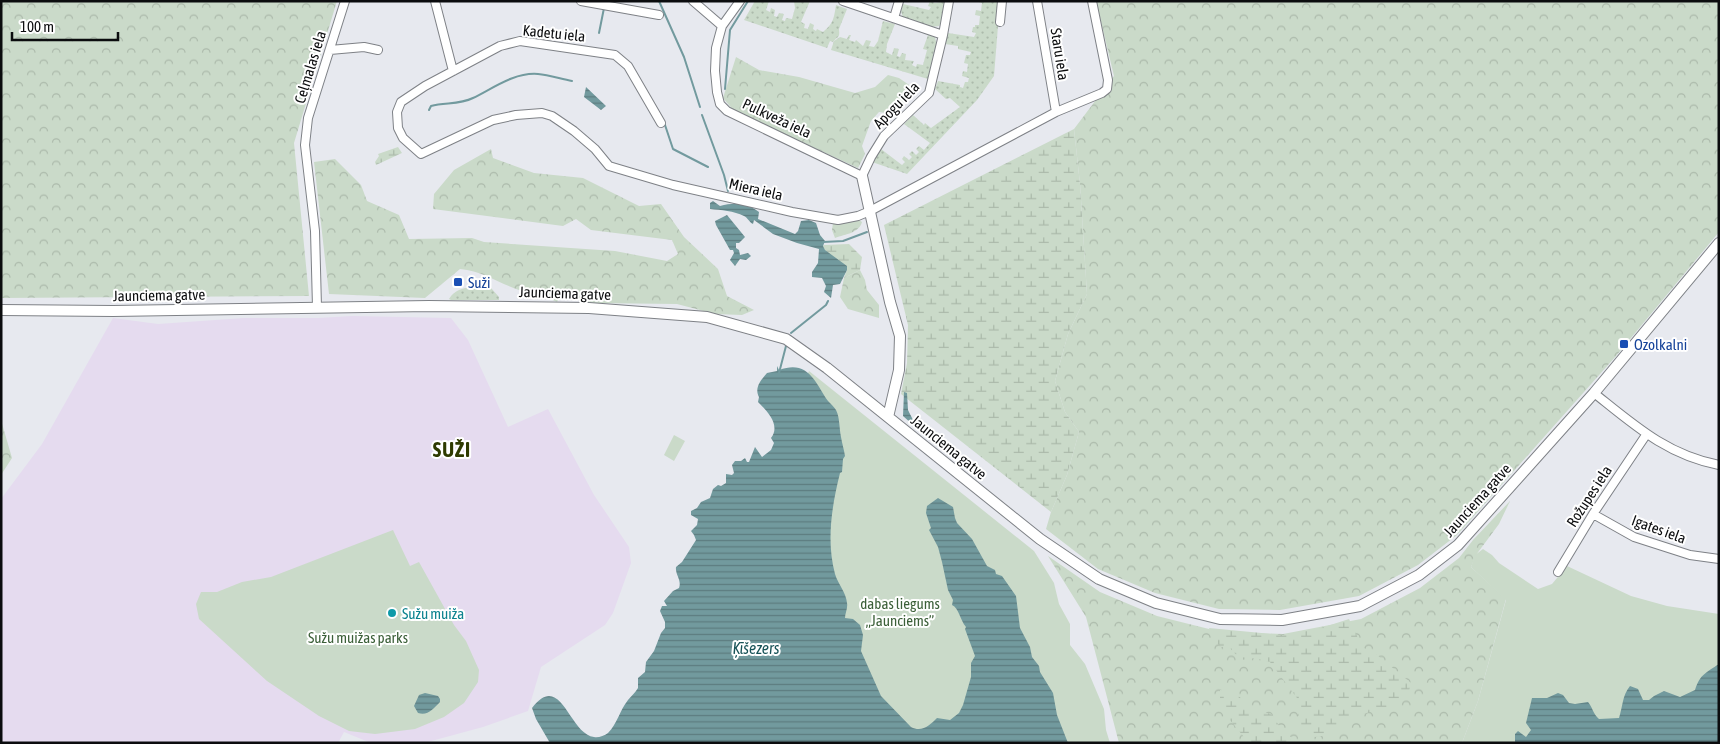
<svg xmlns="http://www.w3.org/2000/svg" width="1720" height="744" viewBox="0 0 1720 744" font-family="'Asap Condensed',sans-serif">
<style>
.commercial{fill:#e5dbef}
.grass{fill:url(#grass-dots)}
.forest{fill:url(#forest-crowns)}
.wetland{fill:url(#wetland-marsh)}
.green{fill:#cadac9}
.water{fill:url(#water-rules)}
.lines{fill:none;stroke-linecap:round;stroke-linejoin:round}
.stream{stroke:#729a9e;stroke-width:2}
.street-casing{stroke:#7e8186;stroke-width:10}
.secondary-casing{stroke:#7e8186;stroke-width:12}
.street{stroke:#fff;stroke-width:8}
.secondary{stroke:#fff;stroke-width:10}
.transit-dot{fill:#1a4fb4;stroke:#fff;stroke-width:2}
.culture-dot{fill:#0f9aa8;stroke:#fff;stroke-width:2}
.labels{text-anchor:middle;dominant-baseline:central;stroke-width:4;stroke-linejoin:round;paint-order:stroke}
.street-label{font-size:15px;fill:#0b0c0e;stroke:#fff}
.transit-label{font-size:15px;fill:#164399;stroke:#fff;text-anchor:start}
.park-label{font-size:15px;fill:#3b5f38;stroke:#fff}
.culture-label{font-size:15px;fill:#0d838f;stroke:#fff;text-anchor:start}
.water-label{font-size:16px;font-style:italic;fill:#175257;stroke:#fff}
.district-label{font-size:20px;font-weight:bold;letter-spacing:1px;fill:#2e3a00;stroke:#fff}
</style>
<defs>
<pattern id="grass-dots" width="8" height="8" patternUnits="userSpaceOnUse" patternTransform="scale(1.25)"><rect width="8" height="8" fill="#cadac9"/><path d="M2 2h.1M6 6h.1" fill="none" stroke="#acbaab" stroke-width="1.8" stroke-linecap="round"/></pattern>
<pattern id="forest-crowns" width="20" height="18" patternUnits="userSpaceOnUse" patternTransform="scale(1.25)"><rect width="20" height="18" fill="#cadac9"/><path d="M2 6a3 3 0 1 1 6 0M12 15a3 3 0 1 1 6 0" fill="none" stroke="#acbaab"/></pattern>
<pattern id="wetland-marsh" width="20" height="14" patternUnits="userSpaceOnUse" patternTransform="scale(1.25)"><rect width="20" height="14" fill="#cadac9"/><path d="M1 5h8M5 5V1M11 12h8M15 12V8" fill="none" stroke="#acbaab"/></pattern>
<pattern id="water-rules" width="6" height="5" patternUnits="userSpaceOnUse" patternTransform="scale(1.25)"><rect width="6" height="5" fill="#729a9e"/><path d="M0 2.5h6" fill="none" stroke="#5c7c7f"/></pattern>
</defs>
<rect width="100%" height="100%" fill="#e7e9ef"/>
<!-- commercial -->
<path class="commercial" d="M 352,316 L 451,318 L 468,340 L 508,427 L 548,409 L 594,495 L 629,547 L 631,563 L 613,613 L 605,625 L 541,667 L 528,711 L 483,727 L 424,743 L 371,743 L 344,732 L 338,743 L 1,743 L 1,499 L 42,444 L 113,318 L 158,324 L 244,318 L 318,318 Z"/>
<!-- grass -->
<path class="grass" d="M 755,1 L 769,1 L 766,10 L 770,12 L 771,8 L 775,10 L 774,16 L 777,17 L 779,13 L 784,14 L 782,20 L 785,21 L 786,18 L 792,19 L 795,8 L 794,1 L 810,1 L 801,22 L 805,24 L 804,28 L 808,29 L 810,23 L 814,25 L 813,29 L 816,31 L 817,29 L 823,32 C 834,23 834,17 836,5 L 847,9 L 839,29 C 840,39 838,35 833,42 L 830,41 L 827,48 L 744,20 Z
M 930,1 L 935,3 L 945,1 L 944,16 L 939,26 L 931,27 L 903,18 L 901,11 L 903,4 L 929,10 L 931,7 L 928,6 Z
M 975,1 L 1000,1 L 994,76 L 977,100 L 907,174 L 872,162 L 881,149 L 902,165 L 905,162 L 902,159 L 904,156 L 909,160 L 912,157 L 909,154 L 912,151 L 916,155 L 919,152 L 916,149 L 919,146 L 924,150 L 930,143 L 904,124 L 913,115 L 924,125 L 925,123 L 931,128 L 960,107 L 950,98 L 946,99 L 935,89 L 938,81 L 960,85 L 960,87 L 963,88 L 965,82 L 968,82 L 969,78 L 962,76 L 963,71 L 967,72 L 968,64 L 964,63 L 966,55 L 970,55 L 971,52 L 958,49 L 958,46 L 945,44 L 948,33 L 974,37 L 976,33 L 972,32 L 973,27 L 975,27 L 975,25 L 979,25 L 980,16 L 975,15 L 976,10 L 981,11 L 982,3 Z
M 883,21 L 895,24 L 887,44 L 886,52 L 892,55 L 894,48 L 899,49 L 897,56 L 900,57 L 902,53 L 906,54 L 905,60 L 914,61 L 912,65 L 916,67 L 917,64 L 923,65 L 927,50 L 923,49 L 928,35 L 935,37 L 937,46 L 934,51 L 929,74 L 930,77 L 928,79 L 831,50 L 834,41 L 840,37 L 847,39 L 849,35 L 851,35 L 849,40 L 855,42 L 856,40 L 863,46 L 866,40 L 871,41 L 869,46 L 874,47 L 878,41 Z
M 484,285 L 491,288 L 499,297 L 499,300 L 451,300 L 449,299 C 456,287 471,287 484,285 Z"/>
<!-- forest -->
<path class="forest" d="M 1,1 L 337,1 L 294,143 L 309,296 L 1,298 Z
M 1096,1 L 1719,1 L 1719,232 L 1616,356 L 1457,535 L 1418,565 L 1359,596 L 1280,610 L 1219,609 L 1155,593 L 1098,569 L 1046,529 L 1051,512 L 1067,475 L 1079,432 L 1065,412 L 1055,381 L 1068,334 L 1087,294 L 1080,184 L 1074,129 L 1114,76 Z
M 736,57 L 759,70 L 799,77 L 855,93 L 875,87 L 888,75 L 899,78 L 915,89 L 894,114 L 879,112 L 871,121 L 862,146 L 865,154 L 858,168 L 734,111 L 723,98 Z
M 491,149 L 493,158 L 534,173 L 583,178 L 639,206 L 661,204 L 684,237 L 718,269 L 727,296 L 754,310 L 742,315 L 715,314 L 677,304 L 590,303 L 563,292 L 557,302 C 544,295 532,295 519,290 C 498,283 483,271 460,269 L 425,298 L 329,294 L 314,162 L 335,159 L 361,185 L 367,201 L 399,215 L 409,239 L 472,238 L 484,242 L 615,251 L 667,261 L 678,254 L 672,240 L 591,230 L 576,219 L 563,226 L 433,209 L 434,194 L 454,170 Z
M 859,220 L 862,222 C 859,233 846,234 835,238 L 832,230 L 833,223 Z
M 860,270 L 865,280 L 867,290 L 879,305 L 879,318 L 848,309 L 840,297 L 844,278 Z
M 1,420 L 12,458 L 1,475 Z
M 1510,501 L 1499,524 L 1476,555 L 1471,567 L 1506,599 L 1478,701 L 1462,743 L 1119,743 L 1086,617 L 1048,556 L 1100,592 L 1157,616 L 1221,632 L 1283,634 L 1361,619 L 1420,588 L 1459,558 L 1473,540 Z"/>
<!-- wetland -->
<path class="wetland" d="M 1074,129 L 1080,184 L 1087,294 L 1068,334 L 1055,381 L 1065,412 L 1079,432 L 1067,475 L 1051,512 L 901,394 L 907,363 L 908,325 L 884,225 Z
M 398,147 L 402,153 L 376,165 L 375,162 L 379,156 L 378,154 Z
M 849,244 L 862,257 L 860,270 L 844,278 L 847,270 L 825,251 L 823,246 L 824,245 Z
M 1349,619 L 1362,647 L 1377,655 L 1411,683 L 1408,695 L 1394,705 L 1356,716 L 1328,735 L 1315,737 L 1299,728 L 1297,698 L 1270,662 L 1255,658 L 1241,660 L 1228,646 L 1221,647 L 1214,640 L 1209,628 L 1282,635 L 1318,629 Z
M 1220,690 L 1233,691 L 1255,711 L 1272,714 L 1281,729 L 1292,738 L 1286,743 L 1249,743 L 1220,708 Z"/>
<!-- green -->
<path class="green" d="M 809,371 L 1034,551 L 1054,583 L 1059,604 L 1070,624 L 1070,645 L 1085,664 L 1104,709 L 1106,730 L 1110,743 L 821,743 L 797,397 Z
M 674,435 L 685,441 L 674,461 L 664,455 Z
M 393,530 L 410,566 L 419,562 L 454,625 L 466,641 L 479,670 L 478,682 L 464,703 L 444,717 L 415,729 L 375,734 L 349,731 L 319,716 L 267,681 L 199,619 L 196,604 L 201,592 L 217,592 L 242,582 L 271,577 Z
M 1483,549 L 1492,555 L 1499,563 L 1538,589 L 1552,584 L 1567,566 L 1631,596 L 1667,606 L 1719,614 L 1719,743 L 1462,743 L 1478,701 L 1506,600 L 1471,567 L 1475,555 Z"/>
<!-- water -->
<path class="water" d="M 586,87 L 606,106 L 601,110 L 584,97 Z
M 713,201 L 720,206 C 735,202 747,203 759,212 L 758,219 L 795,234 L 798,231 L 801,221 L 809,220 L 816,223 L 820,235 L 825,241 L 823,246 L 825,250 L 847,266 L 847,270 L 840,284 L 833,285 L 831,298 L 824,292 L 826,286 L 822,278 L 812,277 L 812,272 L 818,263 L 819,249 L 797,243 L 773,234 L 754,220 L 753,224 C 749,222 748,218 744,216 C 734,211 721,210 710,209 L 710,203 Z
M 727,215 L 745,237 L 739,243 L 736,243 L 736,248 L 739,250 L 740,255 L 748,253 L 751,256 L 746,260 L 740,259 L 735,266 L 730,260 L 734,253 L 733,250 L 730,250 L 716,225 L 715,221 Z
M 777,366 L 779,370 C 808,359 815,382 828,401 C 831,404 834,407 836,410 C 840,418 839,428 841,437 C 842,443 844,450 845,456 L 843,459 L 842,472 L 840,473 C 832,505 826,541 835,574 C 838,584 846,592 847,603 C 848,608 845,613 845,618 L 853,619 L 860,625 L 863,635 L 861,651 L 881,696 L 911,727 C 922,733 930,725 937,718 L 950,720 L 959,713 L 963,705 L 971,677 L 971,663 L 975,656 L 965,629 L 966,627 C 960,620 959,608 952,605 L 953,600 L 948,590 L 942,562 L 938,547 L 929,530 L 931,528 L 926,513 L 927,506 L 938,498 L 953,507 L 955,518 L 957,523 L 972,539 L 987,566 L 995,570 L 996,574 L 1002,576 L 1016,596 L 1020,628 L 1030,647 L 1032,657 L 1039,666 L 1040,672 L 1053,693 L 1057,715 L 1068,743 L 550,743 L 536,719 L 532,708 C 561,670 569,734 594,737 C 598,738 604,736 608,733 C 617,724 620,710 628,700 C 631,696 635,693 638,688 L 638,678 L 645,672 L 646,662 L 654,651 L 661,633 L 665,628 L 665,622 L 660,611 L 662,606 L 667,606 L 664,601 L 673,591 L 679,588 C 682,580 675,575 676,567 L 682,562 L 696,540 L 694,535 L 691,531 L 697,525 L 698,519 L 691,515 L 691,511 L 697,508 L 701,502 L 710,498 L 713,489 L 718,485 L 721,486 L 726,483 L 726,474 L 732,475 L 734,473 L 732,465 L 735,461 L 741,461 L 745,458 L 747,462 L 749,462 L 755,447 L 762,457 L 771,450 L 774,443 L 771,438 C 781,425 767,411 758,402 L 759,397 C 754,388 761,380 767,373 L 777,371 Z
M 904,392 L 907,393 L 908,410 L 913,420 L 925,429 L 921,432 L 903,416 Z
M 1719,664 L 1719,743 L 1515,743 L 1515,734 L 1518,731 L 1526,737 L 1531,730 L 1526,723 L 1532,698 L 1547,698 L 1558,693 L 1563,695 L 1569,703 L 1575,704 L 1588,702 C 1593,708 1593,714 1599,719 L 1619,718 C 1623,706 1622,696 1630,686 L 1638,689 L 1643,700 L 1649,700 L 1654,696 L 1664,691 L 1680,697 L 1695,690 C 1700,674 1706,673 1719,664 Z
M 425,693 L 438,696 L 440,699 L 440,702 C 433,709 428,716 418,713 L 414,706 L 419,695 Z"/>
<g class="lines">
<!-- stream -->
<path class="stream" d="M 659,1 L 684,57 L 700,107
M 599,33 L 604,8
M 725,89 L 730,30 L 748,1
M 429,110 L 431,106 C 445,102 459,105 473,98 C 492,89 514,72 538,74 C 549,75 561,79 572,81
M 702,115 L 724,175 L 728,191
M 664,122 L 673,149 L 708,167
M 823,242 L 843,241 L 867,232
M 791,333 L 826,305 L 828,301
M 779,373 L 786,346"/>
<defs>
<path id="street" d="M 435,1 L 453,71
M 581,1 L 659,15
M 693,1 L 722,26
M 740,1 L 722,26 L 716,48 L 715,71 L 717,92 L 720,104 L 727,111 L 862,176 L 871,157 L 884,136 L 929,93 L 943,35 L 843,1
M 1037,1 L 1056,112
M 894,18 L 899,1
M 1000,22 L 1002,1
M 943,35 L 949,1
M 330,50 L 364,47 L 378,50
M 661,123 L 628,66 L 615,55 L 520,41 L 500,46 L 425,86 L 401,102 L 397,112 L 398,128 L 403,138 L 421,154 L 493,120 L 516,115 L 542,113 L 552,116 L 574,131 L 595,149 L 609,166 L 673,185 L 792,212 L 838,220 L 858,216 L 870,211 L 1056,112 L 1102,93 L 1107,89 L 1108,80 L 1092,1
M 317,307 L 315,231 L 305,145 L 308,118 L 345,1
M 1594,393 C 1634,425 1667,455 1719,465
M 1593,514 L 1634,537 L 1690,555 L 1719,559
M 1558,572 L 1593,514 L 1646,435"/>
<path id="secondary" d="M 862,176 L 890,302 L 900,336 L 899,370 L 888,417
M 1,310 L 113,311 L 429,306 L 589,308 L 707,317 L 786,339 L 827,368 L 1040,539 L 1099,579 L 1156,603 L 1220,619 L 1282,620 L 1360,606 L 1419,575 L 1458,545 L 1594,393 L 1719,243"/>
</defs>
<!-- street casing -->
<use href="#street" class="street-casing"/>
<!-- secondary casing -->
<use href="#secondary" class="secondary-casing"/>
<!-- street -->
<use href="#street" class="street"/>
<!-- secondary -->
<use href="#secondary" class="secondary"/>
</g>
<!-- markers -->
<g class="transit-dot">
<rect x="453" y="277" width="10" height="10" rx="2.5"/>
<rect x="1619" y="339" width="10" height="10" rx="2.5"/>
</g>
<circle class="culture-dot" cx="392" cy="613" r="5"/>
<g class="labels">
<!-- street labels -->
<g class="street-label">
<text transform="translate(554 33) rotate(6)">Kadetu iela</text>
<text transform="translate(1060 54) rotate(81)">Staru iela</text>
<text transform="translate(310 67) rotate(-73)">Ceļmalas iela</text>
<text transform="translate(896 105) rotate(-46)">Apogu iela</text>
<text transform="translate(777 118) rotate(25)">Pulkveža iela</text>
<text transform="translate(756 189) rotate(13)">Miera iela</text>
<text transform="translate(565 293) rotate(2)">Jaunciema gatve</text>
<text transform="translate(159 295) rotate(-1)">Jaunciema gatve</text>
<text transform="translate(949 447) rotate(39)">Jaunciema gatve</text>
<text transform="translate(1589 496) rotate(-57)">Rožupes iela</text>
<text transform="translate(1477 500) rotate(-48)">Jaunciema gatve</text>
<text transform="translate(1659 529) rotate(20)">Igates iela</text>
</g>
<!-- transit labels -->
<g class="transit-label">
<text x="468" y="282">Suži</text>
<text x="1634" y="344">Ozolkalni</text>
</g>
<!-- park labels -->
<g class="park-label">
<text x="900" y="603">dabas liegums<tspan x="900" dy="17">„Jaunciems”</tspan></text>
<text x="358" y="637">Sužu muižas parks</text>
</g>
<!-- culture labels -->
<g class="culture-label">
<text x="402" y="613">Sužu muiža</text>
</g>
<!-- water labels -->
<g class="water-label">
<text x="756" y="648">Ķīšezers</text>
</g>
<!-- district labels -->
<g class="district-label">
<text x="452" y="449">SUŽI</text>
</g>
</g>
<!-- border -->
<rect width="1720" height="744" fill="none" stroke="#0b0c0e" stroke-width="5"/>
<!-- scale -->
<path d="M12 32v8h106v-8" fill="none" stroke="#0b0c0e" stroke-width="2.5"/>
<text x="20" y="32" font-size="15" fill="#0b0c0e" stroke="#ffffff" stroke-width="4" paint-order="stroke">100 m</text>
</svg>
